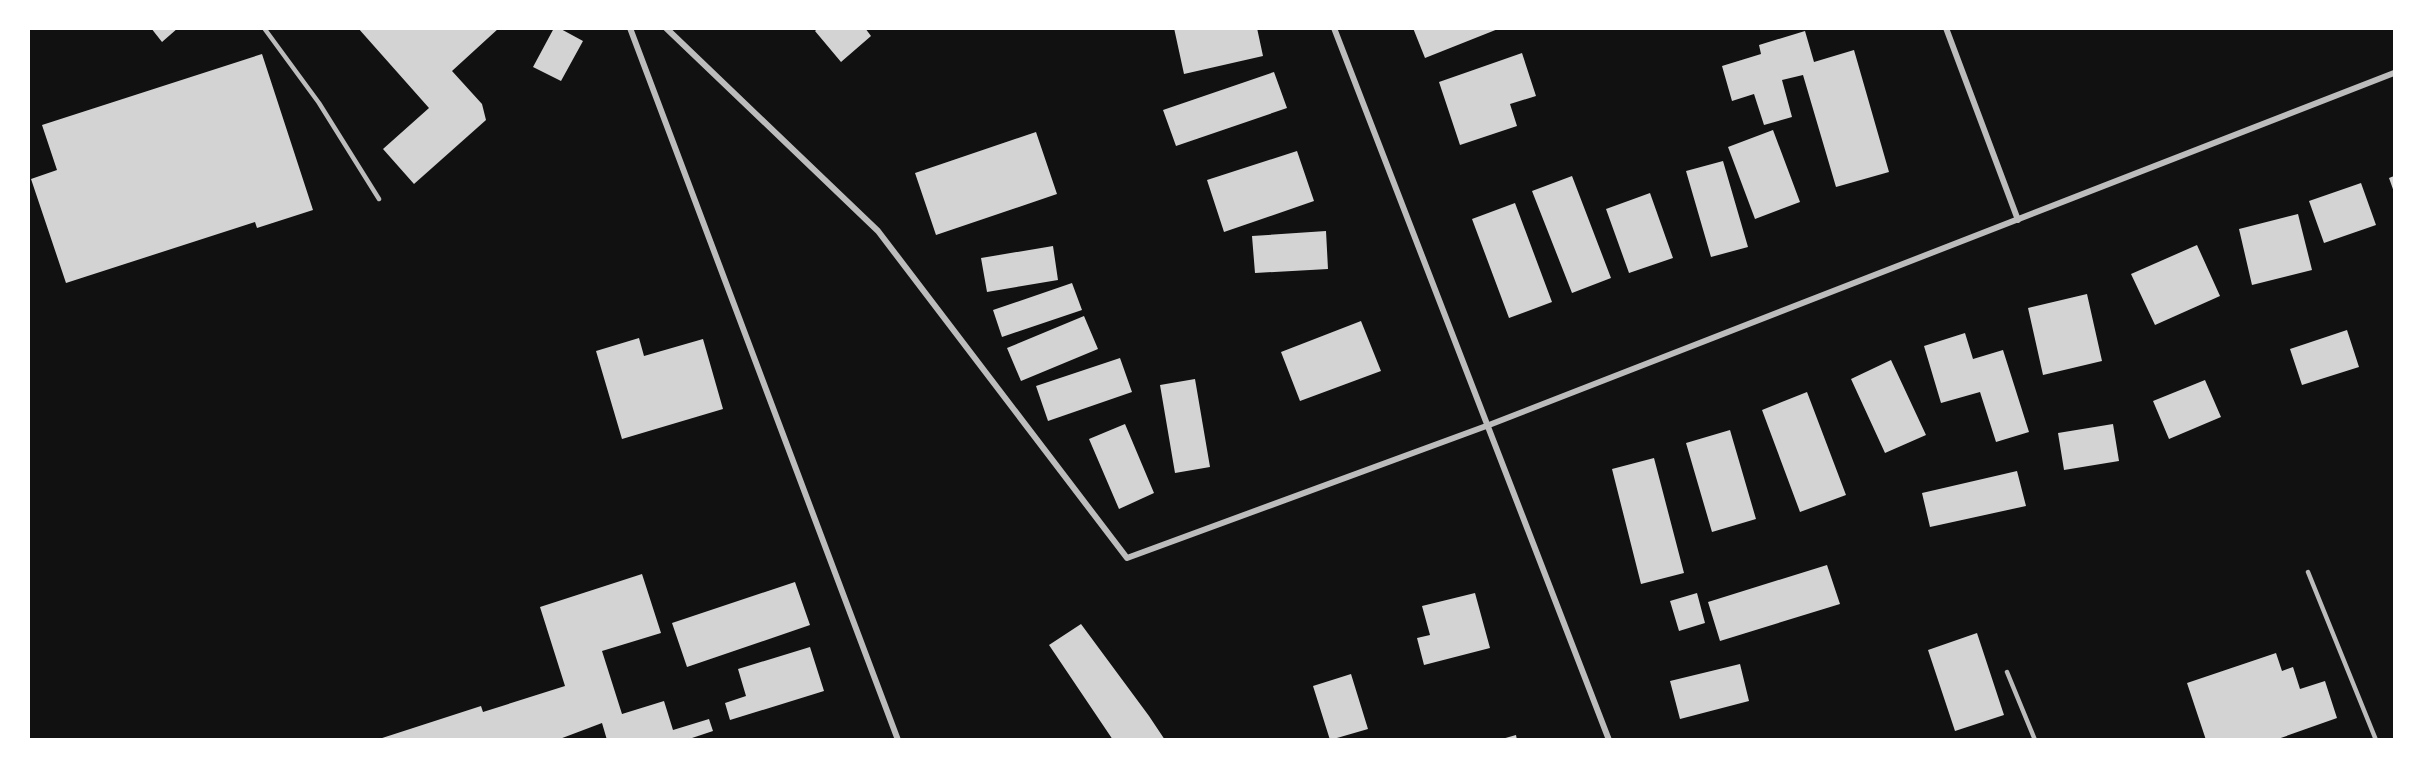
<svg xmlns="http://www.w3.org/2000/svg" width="2423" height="768" viewBox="0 0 2423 768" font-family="Karla,sans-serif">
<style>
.building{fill:#d3d3d3}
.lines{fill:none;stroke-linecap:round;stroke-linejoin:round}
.service{stroke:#bcbcbc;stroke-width:4.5}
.minor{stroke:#bcbcbc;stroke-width:6}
</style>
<rect width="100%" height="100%" fill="#111"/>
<!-- building -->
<path class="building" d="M 151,28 L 178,28 L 162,42 Z
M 358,28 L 499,28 L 452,71 L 482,104 L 486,120 L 414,184 L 383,149 L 429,108 Z
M 554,28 L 559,28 L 583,41 L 561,81 L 533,67 Z
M 818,28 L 865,28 L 871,36 L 841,62 L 815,31 Z
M 1174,28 L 1257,28 L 1263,56 L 1184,74 Z
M 1413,28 L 1498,28 L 1498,29 L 1425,58 Z
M 1805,31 L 1814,62 L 1854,50 L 1889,172 L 1836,187 L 1803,75 L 1782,80 L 1792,117 L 1764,125 L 1754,94 L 1732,101 L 1722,66 L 1761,54 L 1759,45 Z
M 1522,53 L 1536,96 L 1510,104 L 1517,126 L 1460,145 L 1439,82 Z
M 262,54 L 313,210 L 257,228 L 255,222 L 66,283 L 31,179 L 57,170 L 42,125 Z
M 1274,72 L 1287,108 L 1176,146 L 1163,110 Z
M 1773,130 L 1800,202 L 1755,219 L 1728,147 Z
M 1036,132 L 1057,194 L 936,235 L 915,173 Z
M 1297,151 L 1314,201 L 1224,232 L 1207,180 Z
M 1723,161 L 1748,247 L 1711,257 L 1686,171 Z
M 1572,176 L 1611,278 L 1572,293 L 1532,191 Z
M 2394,176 L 2394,192 L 2389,178 Z
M 2361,183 L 2376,225 L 2324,243 L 2309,201 Z
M 1650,193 L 1673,258 L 1629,273 L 1606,209 Z
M 1515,203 L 1552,302 L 1509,318 L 1472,219 Z
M 2298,214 L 2312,270 L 2252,285 L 2239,229 Z
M 1326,231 L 1328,269 L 1255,273 L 1252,236 Z
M 2197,245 L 2220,296 L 2155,325 L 2131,274 Z
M 1053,246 L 1058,280 L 987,292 L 981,258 Z
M 1072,283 L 1082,310 L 1002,337 L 993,310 Z
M 2087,294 L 2102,361 L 2043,375 L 2028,308 Z
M 1084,316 L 1098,349 L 1021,381 L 1007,348 Z
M 1361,321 L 1381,371 L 1300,401 L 1281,352 Z
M 2347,330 L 2359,367 L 2302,385 L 2290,349 Z
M 1965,333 L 1973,359 L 2003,350 L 2029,432 L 1996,442 L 1980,392 L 1941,403 L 1924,346 Z
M 639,338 L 644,356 L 703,339 L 723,409 L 622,439 L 596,351 Z
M 1120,358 L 1132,392 L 1048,421 L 1036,386 Z
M 1891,360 L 1926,435 L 1885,453 L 1851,379 Z
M 1195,379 L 1210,467 L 1175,473 L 1160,385 Z
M 2205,380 L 2221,417 L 2169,439 L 2153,401 Z
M 1807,392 L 1846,495 L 1800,512 L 1762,410 Z
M 1125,424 L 1154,493 L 1119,509 L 1089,439 Z
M 2113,424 L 2119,461 L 2064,470 L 2058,433 Z
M 1730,430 L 1756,519 L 1712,532 L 1686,443 Z
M 1654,458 L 1684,573 L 1641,584 L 1612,469 Z
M 2017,471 L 2026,506 L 1930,527 L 1922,493 Z
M 1827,565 L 1840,604 L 1720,641 L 1708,602 Z
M 642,574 L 661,633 L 602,651 L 622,714 L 664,701 L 673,730 L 709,719 L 713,731 L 686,740 L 607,740 L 602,723 L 557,740 L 376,740 L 481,706 L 483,712 L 565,686 L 540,607 Z
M 795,582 L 810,625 L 687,667 L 672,623 Z
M 1475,593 L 1490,648 L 1424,665 L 1417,638 L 1430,635 L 1422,606 Z
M 1697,593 L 1705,623 L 1679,631 L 1670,601 Z
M 1081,624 L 1149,716 L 1165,740 L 1113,740 L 1049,645 Z
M 1977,633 L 2004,715 L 1955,731 L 1928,650 Z
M 810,647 L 824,691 L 730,720 L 725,703 L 746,696 L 738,669 Z
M 2276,653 L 2282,671 L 2293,667 L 2300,689 L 2325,681 L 2337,718 L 2275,740 L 2206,740 L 2187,683 Z
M 1740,664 L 1749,701 L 1680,719 L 1670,681 Z
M 1351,674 L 1368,729 L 1330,740 L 1313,686 Z
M 1516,735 L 1517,740 L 1502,740 L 1502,739 Z"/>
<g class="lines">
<!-- service -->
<path class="service" d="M 264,28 L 319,103 L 379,199
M 2308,572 L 2376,740
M 2007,672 L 2035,740"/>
<!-- minor -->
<path class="minor" d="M 630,28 L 898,740
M 666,28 L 878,231 L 1127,558 L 1489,425 L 2394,73
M 1334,28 L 1609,740
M 1946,28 L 2018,220"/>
</g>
<!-- border -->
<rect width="2423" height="768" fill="none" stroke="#ffffff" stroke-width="60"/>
</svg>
